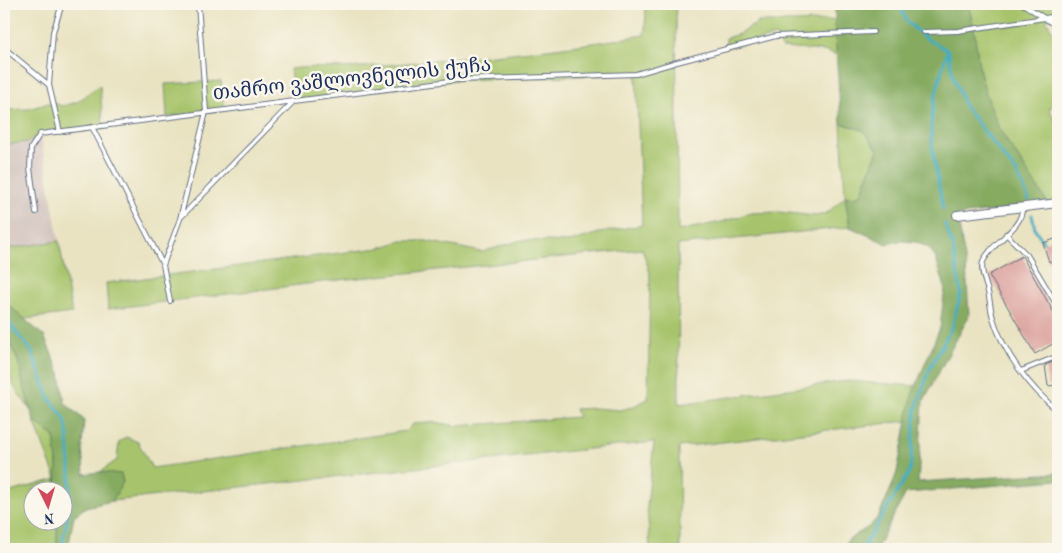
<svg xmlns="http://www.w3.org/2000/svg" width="1062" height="553" viewBox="0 0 1062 553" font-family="'Old Standard TT','Noto Serif Georgian',serif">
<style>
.industrial{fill:#cfc0bb}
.green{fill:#a7c46c;stroke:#617a65}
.forest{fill:#85aa60;stroke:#506c5f}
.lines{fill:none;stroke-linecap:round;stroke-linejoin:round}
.stream{stroke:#43adc3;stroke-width:3}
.building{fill:#dda6a1}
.lane-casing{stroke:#636e81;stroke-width:6}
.street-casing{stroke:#636e81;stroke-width:10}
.lane{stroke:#fff;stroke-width:4}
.street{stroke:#fff;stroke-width:8}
.labels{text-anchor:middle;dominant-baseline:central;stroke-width:5;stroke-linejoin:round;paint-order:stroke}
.street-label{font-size:20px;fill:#1b2f5e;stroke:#fbf7ec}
</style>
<rect width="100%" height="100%" fill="#fbf7ec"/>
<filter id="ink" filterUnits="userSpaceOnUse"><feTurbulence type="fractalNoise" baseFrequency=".02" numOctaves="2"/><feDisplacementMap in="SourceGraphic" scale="10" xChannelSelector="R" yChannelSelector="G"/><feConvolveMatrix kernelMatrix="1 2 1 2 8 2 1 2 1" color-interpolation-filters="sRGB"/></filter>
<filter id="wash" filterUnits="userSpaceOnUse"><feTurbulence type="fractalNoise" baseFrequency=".0096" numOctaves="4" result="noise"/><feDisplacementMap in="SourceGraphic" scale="20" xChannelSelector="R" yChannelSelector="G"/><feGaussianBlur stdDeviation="1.12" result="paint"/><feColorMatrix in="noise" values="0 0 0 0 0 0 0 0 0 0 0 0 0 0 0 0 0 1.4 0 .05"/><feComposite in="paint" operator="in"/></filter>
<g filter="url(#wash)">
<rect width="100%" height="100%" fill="#e9e3c2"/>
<!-- industrial -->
<path class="industrial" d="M 40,134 L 59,241 L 4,249 L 4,145 L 28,142 Z"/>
<!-- green -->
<path class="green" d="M 644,4 L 676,4 L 678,231 L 721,222 L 751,213 L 779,212 L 816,216 L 827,213 L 845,197 L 841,123 L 863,130 L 878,150 L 860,196 L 845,197 L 850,227 L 678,245 L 679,404 L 847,381 L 916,386 L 907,421 L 679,447 L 680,549 L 650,549 L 647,506 L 654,442 L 112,501 L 123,482 L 121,474 L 100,472 L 117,460 L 119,442 L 126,437 L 138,442 L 152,468 L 406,431 L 413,424 L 434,422 L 457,426 L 578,417 L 575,409 L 594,408 L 620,410 L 632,407 L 648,399 L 650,273 L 642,249 L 339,280 L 108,309 L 106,283 L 379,248 L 401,241 L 426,241 L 482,252 L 522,240 L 570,242 L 599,233 L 642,225 L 636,74 L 457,80 L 294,101 L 290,69 C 314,66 338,69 362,67 C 456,59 551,51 644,35 L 646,16 Z
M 968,4 L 1058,4 L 1058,16 L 1046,19 L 1058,41 L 1058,104 L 1049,108 L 1058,127 L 1058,203 L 1049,205 L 999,129 L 985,91 L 979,68 L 974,29 Z
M 835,20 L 837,55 L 824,51 L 782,48 L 776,36 L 726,48 L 726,38 L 739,34 L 759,22 L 798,22 Z
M 221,81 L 225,110 L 167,117 L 165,84 Z
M 100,85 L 103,126 L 40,134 L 28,142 L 4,145 L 4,110 L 28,109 L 52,102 L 62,106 L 77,102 Z
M 59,241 L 72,313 L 25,319 L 7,304 L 4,298 L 4,249 Z
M 4,330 L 18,361 L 31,411 L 15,388 L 4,365 Z
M 34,421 L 54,435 L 57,462 L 56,490 L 32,490 L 32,520 L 57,521 L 57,549 L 4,549 L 4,493 L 14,491 L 56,479 Z"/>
<!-- forest -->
<path class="forest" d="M 835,4 L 968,4 L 974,29 L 979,68 L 985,91 L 999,129 L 1049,205 L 957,215 L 966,265 L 969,316 L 923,402 L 918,482 L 1058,473 L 1058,480 L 906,493 L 876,549 L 841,549 L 849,539 L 870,526 L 878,517 L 892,486 L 897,472 L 912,395 L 940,328 L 945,287 L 935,256 L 929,248 L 916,242 L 900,241 L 887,244 L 850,227 L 845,197 L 860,196 L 878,150 L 863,130 L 841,123 L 835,34 Z
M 4,298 L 7,304 L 44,336 L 60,373 L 65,403 L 84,420 L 82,446 L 84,474 L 100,472 L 121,474 L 123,482 L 112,501 L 86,507 L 74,516 L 68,549 L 57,549 L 57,521 L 62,520 L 62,490 L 56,490 L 57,462 L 54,436 L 34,421 L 23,384 L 18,361 L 4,330 Z"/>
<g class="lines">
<!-- stream -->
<path class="stream" d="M 899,4 L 907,22 L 927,39 L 948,50 L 953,76 L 965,107 L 1016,172 L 1029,200
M 943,209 C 939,182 931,155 931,128 C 932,102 940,77 947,52
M 1032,215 L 1035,229 L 1046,246
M 1053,257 L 1058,265
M 4,314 L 14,330 L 31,350 L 49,398 L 65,419 L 68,437 L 70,467 L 70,505 L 63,540 L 64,549
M 862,549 L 910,471 L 916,408 L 930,368 L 952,327 L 961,293 L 953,247 L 945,224"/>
</g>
<g id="blocks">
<!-- building -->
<path class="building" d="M 1058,238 L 1058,259 L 1049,262 L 1043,243 Z
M 1022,256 L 1058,320 L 1058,341 L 1035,354 L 989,275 Z
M 1058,360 L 1058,385 L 1048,386 L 1045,365 Z"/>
</g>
</g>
<g filter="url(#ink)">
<use href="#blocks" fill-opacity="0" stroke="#636e81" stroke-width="1"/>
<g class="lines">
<defs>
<path id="lane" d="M 1023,4 L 1058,27
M 924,32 L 958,31 L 1058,16
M 4,48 L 49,85
M 92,127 L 163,265 L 170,301
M 60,132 L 49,85 L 53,32 L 62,4
M 1022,208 C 1023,229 991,242 983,262 C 980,270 985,281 987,288 C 990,298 990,308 993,318 C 1004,354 1030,388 1058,411
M 36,212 L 30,168 L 31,148 L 40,134 L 457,80 L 636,74 L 677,62 L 776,36 L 873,32
M 181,217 L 293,102
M 1006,234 L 1027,255 L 1058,307
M 163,265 L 180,219 L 206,112 L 198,4
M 1021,371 L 1058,356"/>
<path id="street" d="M 957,215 L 1058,203"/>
</defs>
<!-- lane casing -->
<use href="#lane" class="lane-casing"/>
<!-- street casing -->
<use href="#street" class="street-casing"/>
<!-- lane -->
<use href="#lane" class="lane"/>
<!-- street -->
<use href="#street" class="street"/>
</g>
</g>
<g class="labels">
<!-- street labels -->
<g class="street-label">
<text transform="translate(352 80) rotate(-6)">თამრო ვაშლოვნელის ქუჩა</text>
</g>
</g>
<!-- margin -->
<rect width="1062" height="553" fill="none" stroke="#fbf7ec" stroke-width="20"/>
<!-- north arrow -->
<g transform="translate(48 506) rotate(175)"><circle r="24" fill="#fbf7ec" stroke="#a1a7b3"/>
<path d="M0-4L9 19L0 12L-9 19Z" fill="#d1495b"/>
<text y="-8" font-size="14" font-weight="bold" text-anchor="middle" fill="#1b2f5e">N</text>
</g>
</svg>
